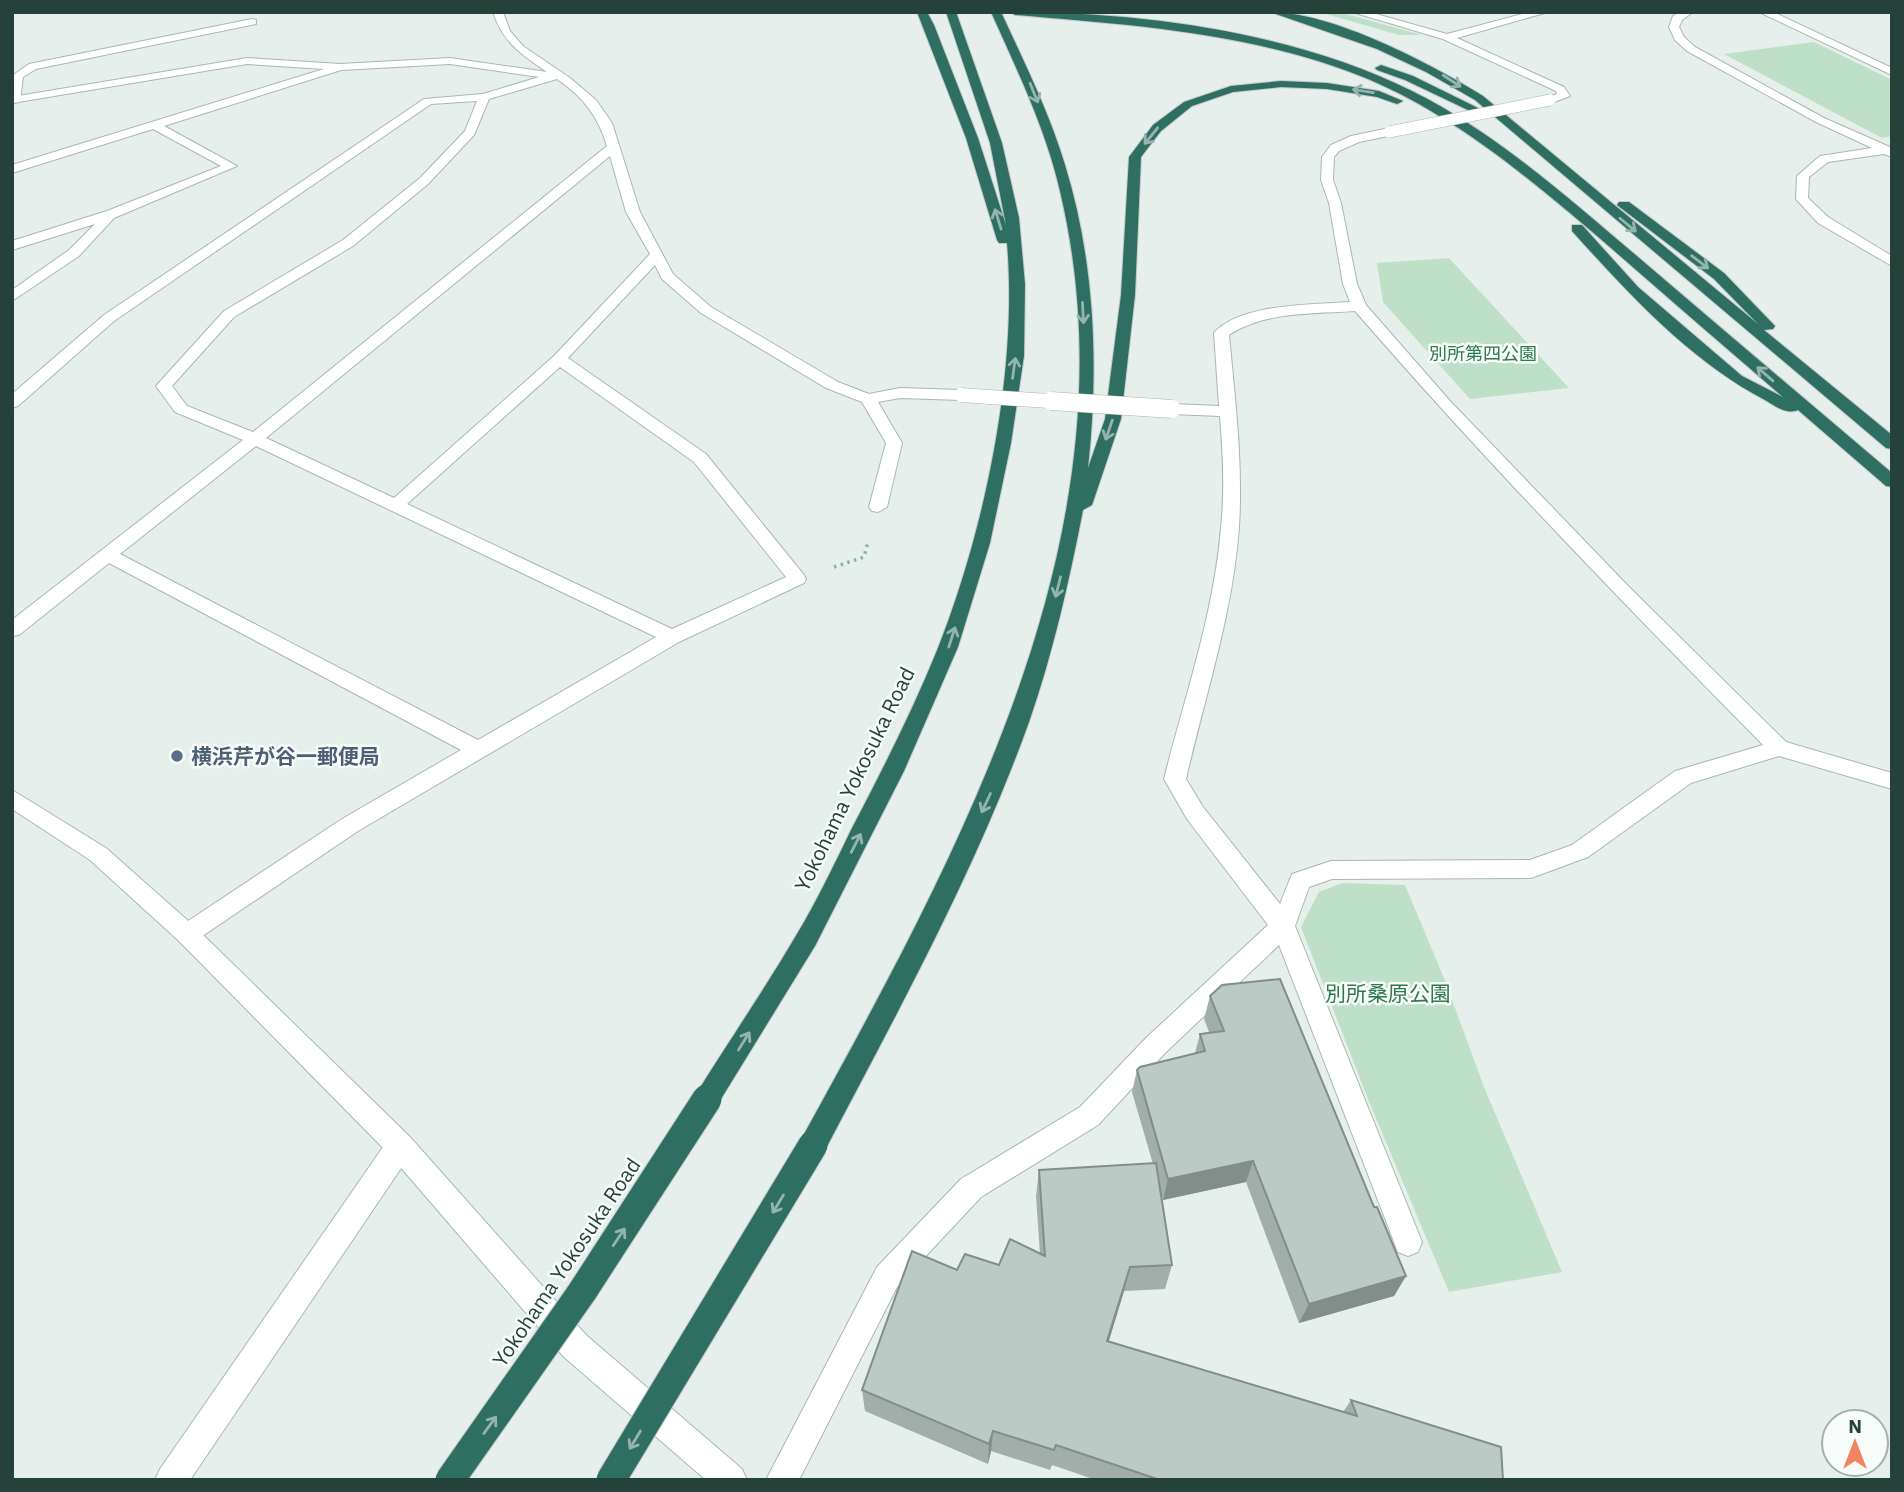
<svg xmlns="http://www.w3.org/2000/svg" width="1904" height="1492" viewBox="0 0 1904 1492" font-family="'IBM Plex Sans','Noto Sans JP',sans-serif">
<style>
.green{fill:#bfe0c8}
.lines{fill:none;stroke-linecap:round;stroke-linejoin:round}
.lane-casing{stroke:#a8b8b2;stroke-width:2}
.street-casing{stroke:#a8b8b2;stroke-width:2}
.secondary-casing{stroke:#a4bbb3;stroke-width:2}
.highway-casing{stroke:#c2cac8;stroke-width:2}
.path{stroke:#86b3a5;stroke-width:3.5;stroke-dasharray:2.5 4.5;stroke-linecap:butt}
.lane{fill:#fff;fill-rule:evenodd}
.street{fill:#fff;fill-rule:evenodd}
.secondary{fill:#fff;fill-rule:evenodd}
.highway{fill:#2f6f62;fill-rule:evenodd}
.street-bridge-far2-casing{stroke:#a8b8b2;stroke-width:12;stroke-linecap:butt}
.street-bridge-far1-casing{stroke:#a8b8b2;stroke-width:15;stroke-linecap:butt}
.street-bridge-casing{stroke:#a8b8b2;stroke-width:19;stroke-linecap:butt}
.highway-bridge-casing{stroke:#c2cac8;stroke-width:31;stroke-linecap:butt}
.street-bridge-far2{stroke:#fff;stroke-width:11}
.street-bridge-far1{stroke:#fff;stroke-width:14}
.street-bridge{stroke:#fff;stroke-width:18}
.highway-bridge{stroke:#2f6f62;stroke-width:29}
.wall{fill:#a1aea9}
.shaded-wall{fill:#838d89}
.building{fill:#bbcac4;stroke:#838d89;stroke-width:2}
.oneway{stroke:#93b5ae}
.service-dot{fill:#5c6f8a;stroke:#f7fbf9;stroke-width:2.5}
.labels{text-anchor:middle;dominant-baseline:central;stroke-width:5;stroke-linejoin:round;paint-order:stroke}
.far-park-label{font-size:18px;fill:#2d7a4b;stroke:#f7fbf9}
.service-label{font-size:21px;font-weight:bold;fill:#4e5e75;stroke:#f7fbf9;text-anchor:start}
.street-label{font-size:21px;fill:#24423a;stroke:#f7fbf9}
.park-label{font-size:21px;fill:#2d7a4b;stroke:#f7fbf9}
</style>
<rect width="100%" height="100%" fill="#e6efeb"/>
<!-- green -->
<path class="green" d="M 1319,12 L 1339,12 L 1422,35 L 1399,35 Z
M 1814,42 L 1892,80 L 1892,136 L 1882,138 L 1724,54 Z
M 1449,258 L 1569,388 L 1470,399 L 1383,302 L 1377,263 Z
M 1342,883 L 1405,885 L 1444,978 L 1484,1087 L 1562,1272 L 1449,1292 L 1370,1104 L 1301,927 L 1319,892 Z"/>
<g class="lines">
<defs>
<path id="lane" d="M 247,58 L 340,64 L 345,67 L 340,70 L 247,64 L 12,103 L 12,97 Z"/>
<path id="street" d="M 493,12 L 503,12 L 510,31 L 523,46 L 570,78 L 596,100 L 612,123 L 640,212 L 673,274 L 711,307 L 838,382 L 869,394 L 900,388 L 961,390 L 969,395 L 961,400 L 900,398 L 878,402 L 902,443 L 887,507 L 878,512 L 872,511 L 869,507 L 886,443 L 862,402 L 826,388 L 701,313 L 662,279 L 655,265 L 568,358 L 706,454 L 804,575 L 806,579 L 804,583 L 679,642 L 358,831 L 195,941 L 187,944 L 179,941 L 175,934 L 179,927 L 342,819 L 461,750 L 109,563 L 19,635 L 12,636 L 12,620 L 243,440 L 175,412 L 156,386 L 224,311 L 343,240 L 420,178 L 465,131 L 477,101 L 431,104 L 114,321 L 18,406 L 12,408 L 12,394 L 104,315 L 424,99 L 483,94 L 539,77 L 450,64 L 341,70 L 164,126 L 237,166 L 114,218 L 79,256 L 12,301 L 12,290 L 69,250 L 95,224 L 12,250 L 12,241 L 107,211 L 221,166 L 153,129 L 12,173 L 12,165 L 340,64 L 450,58 L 547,72 C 520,53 504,44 493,12 ZM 557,79 C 583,97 598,116 607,146 L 253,432 L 187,406 L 172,386 L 234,317 L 353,246 L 428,184 L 474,135 L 489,99 ZM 610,156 L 626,212 L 650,254 L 554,356 L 394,498 L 266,438 ZM 560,367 L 694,462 L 786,577 L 672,629 L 407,504 ZM 256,446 L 656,637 L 478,740 L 120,554 Z
M 1352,12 L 1369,12 L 1447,34 L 1530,12 L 1548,12 L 1457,38 L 1564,87 L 1570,96 L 1554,102 L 1546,102 L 1546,98 L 1557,94 L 1556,91 L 1443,39 Z
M 1680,12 L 1693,12 L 1682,20 L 1679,27 L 1684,37 L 1695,47 L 1824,118 L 1892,148 L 1892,157 L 1884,154 L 1828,162 L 1809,177 L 1808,198 L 1828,217 L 1892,256 L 1892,266 L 1818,223 L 1796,199 L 1797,176 L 1820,156 L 1872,148 L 1816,122 L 1687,51 L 1675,40 L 1669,27 L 1673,16 Z
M 1759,12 L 1773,12 L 1892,68 L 1892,75 Z
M 252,19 L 256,20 L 256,24 L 36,69 L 23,77 L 20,102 L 12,103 L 12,76 L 29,64 Z
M 1389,128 L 1393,129 L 1393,135 L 1359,142 L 1339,151 L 1334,157 L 1333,180 L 1341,203 L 1357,284 L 1366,305 L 1450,401 L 1629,587 L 1786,742 L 1892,773 L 1892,789 L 1779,756 L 1691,783 L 1588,857 L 1531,878 L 1332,879 L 1309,887 L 1295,926 L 1422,1242 L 1418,1252 L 1408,1256 L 1398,1252 L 1279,945 L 1165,1053 L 1098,1125 L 981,1197 L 897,1287 L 799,1480 L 766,1480 L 877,1267 L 961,1179 L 1080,1107 L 1147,1037 L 1268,925 L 1187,819 L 1164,779 C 1185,696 1214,613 1221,528 C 1225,491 1223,453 1220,416 L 1172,414 L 1164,409 L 1172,404 L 1219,406 L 1214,333 C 1240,303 1313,305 1350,302 L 1343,284 L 1329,203 L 1321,180 L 1322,157 L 1331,145 L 1351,136 ZM 1355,311 C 1485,461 1624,604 1763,745 L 1675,771 L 1572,845 L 1530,860 L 1331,861 L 1292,874 L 1280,904 L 1203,807 L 1186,779 C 1205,696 1233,613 1239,527 C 1243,463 1235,399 1229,335 C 1266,311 1313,314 1355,311 Z
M 400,1133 L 410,1137 L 413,1146 L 410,1155 L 190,1480 L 155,1480 L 160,1469 L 390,1137 Z"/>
<path id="secondary" d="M 12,790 L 106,848 L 195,927 L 410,1137 L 586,1335 L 742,1469 L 747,1480 L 706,1480 L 564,1357 L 390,1155 L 179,941 L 90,860 L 12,809 Z"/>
<path id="highway" d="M 917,12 L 927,12 L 934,25 L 978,138 L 1006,225 L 990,143 L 946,12 L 956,12 L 1002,143 L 1019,218 L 1025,284 L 1024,356 L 1011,443 L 990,543 L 958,647 L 904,771 L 815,946 L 716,1107 L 707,1111 L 698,1107 L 694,1099 L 698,1091 C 731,1038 766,987 797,934 C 817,901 834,865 851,830 C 882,771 913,710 938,648 C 985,529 1018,371 1007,243 L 999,243 L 997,240 L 966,138 Z
M 991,12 L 1001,12 C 1024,62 1049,112 1065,165 C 1095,262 1099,368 1088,468 L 1105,419 L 1121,295 L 1129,157 L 1153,125 L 1184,102 L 1231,86 L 1281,81 L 1327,83 L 1379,91 L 1403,101 L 1397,104 L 1377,97 L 1327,89 L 1281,87 L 1233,92 L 1192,106 L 1161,131 L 1141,157 L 1135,295 L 1121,419 L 1092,505 L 1083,510 C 1069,582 1053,653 1029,722 C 975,872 897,1013 823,1154 L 813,1158 L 803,1154 L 800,1145 L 803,1136 C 960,851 1140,528 1060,191 C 1046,129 1017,70 991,12 Z
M 1010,12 C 1141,12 1294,32 1412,91 C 1496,133 1567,197 1638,257 C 1722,329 1807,401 1892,473 L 1892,487 L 1886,486 L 1798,410 C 1787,415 1775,406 1765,400 C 1690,361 1628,293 1572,231 L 1572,225 L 1582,225 L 1638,287 L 1742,376 L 1783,397 C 1726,348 1668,298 1611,248 C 1536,184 1460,118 1368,79 C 1257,33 1133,25 1015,15 Z
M 1270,12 C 1332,12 1430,63 1483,96 L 1758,324 L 1714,279 L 1617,205 L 1619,202 L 1629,202 L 1724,273 L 1775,326 L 1773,329 L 1764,330 L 1892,435 L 1892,449 L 1886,448 L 1475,100 L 1426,72 L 1377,49 Z
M 1381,65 L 1413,76 L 1480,109 L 1470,111 L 1405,80 L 1377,70 L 1375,68 Z"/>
</defs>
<!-- lane casing -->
<use href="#lane" class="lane-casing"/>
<!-- street casing -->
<use href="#street" class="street-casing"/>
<!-- secondary casing -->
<use href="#secondary" class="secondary-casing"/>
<!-- highway casing -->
<use href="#highway" class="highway-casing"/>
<!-- path -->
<path class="path" d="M 834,567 L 864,557 L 868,542"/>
<!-- lane -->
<use href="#lane" class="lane"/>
<!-- street -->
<use href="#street" class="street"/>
<!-- secondary -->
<use href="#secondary" class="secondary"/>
<!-- highway -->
<use href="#highway" class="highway"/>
<defs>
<path id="street-bridge-far2" d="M 1389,132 L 1550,100"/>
<path id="street-bridge-far1" d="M 961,395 L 1078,403"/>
<path id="street-bridge" d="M 1051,401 L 1172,409"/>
<path id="highway-bridge" d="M 450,1480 L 582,1292 L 707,1099
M 611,1480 L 813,1145"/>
</defs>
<!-- street-bridge-far2 casing -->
<use href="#street-bridge-far2" class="street-bridge-far2-casing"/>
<!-- street-bridge-far1 casing -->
<use href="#street-bridge-far1" class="street-bridge-far1-casing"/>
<!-- street-bridge casing -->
<use href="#street-bridge" class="street-bridge-casing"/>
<!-- highway-bridge casing -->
<use href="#highway-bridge" class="highway-bridge-casing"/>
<!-- street-bridge-far2 -->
<use href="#street-bridge-far2" class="street-bridge-far2"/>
<!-- street-bridge-far1 -->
<use href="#street-bridge-far1" class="street-bridge-far1"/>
<!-- street-bridge -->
<use href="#street-bridge" class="street-bridge"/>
<!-- highway-bridge -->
<use href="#highway-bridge" class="highway-bridge"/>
</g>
<!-- wall -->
<path class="wall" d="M 1210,996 L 1374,1207 L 1406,1276 L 1394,1296 L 1299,1323 L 1246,1182 L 1163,1200 L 1161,1191 L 1172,1265 L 1165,1289 L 1124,1291 L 1108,1342 L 1343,1412 L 1351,1400 L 1503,1480 L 1096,1480 L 1052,1465 L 1050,1470 L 991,1451 L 988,1464 L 865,1411 L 862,1390 L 957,1270 L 999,1265 L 1040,1254 L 1036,1196 L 1039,1170 L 1153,1164 L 1132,1092 L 1137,1070 L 1195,1053 L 1200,1034 L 1209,1032 L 1204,1019 Z"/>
<!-- shaded-wall -->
<path class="shaded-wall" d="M 1253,1161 L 1246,1182 L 1163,1200 L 1168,1179 Z
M 1130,1267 L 1124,1291 L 1102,1364 L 1107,1341 Z
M 1406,1276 L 1394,1296 L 1299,1323 L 1309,1304 Z
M 993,1431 L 991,1451 L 988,1464 L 989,1444 Z"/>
<!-- building -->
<path class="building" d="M 1280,979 L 1374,1207 L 1377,1207 L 1406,1276 L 1309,1304 L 1253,1161 L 1168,1179 L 1137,1070 L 1140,1067 L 1205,1051 L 1200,1034 L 1224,1031 L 1210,996 L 1222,985 Z
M 1156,1163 L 1172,1265 L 1130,1267 L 1107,1341 L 1357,1416 L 1351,1400 L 1501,1447 L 1503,1480 L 1160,1480 L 1056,1445 L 1054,1450 L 993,1431 L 989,1444 L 862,1390 L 912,1251 L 957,1270 L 965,1254 L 999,1265 L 1010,1239 L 1045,1256 L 1039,1170 Z"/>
<!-- one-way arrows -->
<defs><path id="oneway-shaft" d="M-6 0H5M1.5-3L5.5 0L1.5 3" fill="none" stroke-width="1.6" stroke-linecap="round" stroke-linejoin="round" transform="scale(1.75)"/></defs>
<g class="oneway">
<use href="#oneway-shaft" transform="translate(1452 81) rotate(33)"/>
<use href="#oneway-shaft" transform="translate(1363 91) rotate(-171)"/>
<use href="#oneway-shaft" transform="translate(1034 93) rotate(68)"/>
<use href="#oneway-shaft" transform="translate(1151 136) rotate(129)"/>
<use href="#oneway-shaft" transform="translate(998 219) rotate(-107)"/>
<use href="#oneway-shaft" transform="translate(1628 225) rotate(40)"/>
<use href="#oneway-shaft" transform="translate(1700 262) rotate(37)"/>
<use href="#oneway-shaft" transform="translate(1083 313) rotate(87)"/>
<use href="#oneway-shaft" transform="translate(1014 368) rotate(-82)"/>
<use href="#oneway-shaft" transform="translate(1765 374) rotate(-139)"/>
<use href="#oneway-shaft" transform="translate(1109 430) rotate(109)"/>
<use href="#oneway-shaft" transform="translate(1058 587) rotate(104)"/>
<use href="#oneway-shaft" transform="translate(952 637) rotate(-72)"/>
<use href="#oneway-shaft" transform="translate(986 803) rotate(115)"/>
<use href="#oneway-shaft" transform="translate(856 843) rotate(-63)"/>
<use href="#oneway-shaft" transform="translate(744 1041) rotate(-58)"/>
<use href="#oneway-shaft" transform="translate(778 1204) rotate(121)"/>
<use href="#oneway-shaft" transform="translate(619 1237) rotate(-56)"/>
<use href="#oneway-shaft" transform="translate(490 1425) rotate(-54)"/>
<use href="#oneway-shaft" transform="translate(635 1440) rotate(121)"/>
</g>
<!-- markers -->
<circle class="service-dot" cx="177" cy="756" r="7"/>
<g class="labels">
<!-- far-park labels -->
<g class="far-park-label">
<text x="1483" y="353">別所第四公園</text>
</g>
<!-- service labels -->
<g class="service-label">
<text x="191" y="756">横浜芹が谷一郵便局</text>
</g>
<!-- street labels -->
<g class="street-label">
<text transform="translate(854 779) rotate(-64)">Yokohama Yokosuka Road</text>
<text transform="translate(566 1262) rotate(-56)">Yokohama Yokosuka Road</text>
</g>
<!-- park labels -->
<g class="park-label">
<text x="1388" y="993">別所桑原公園</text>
</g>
</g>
<!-- border -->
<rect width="1904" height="1492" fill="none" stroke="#24423a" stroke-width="28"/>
<!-- north arrow -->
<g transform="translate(1855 1443)"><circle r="33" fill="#f7fbf9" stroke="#a3b1ad" stroke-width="2"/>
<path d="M0-5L12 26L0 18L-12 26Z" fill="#f4845f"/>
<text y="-10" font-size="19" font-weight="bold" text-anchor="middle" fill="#24423a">N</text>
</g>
</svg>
